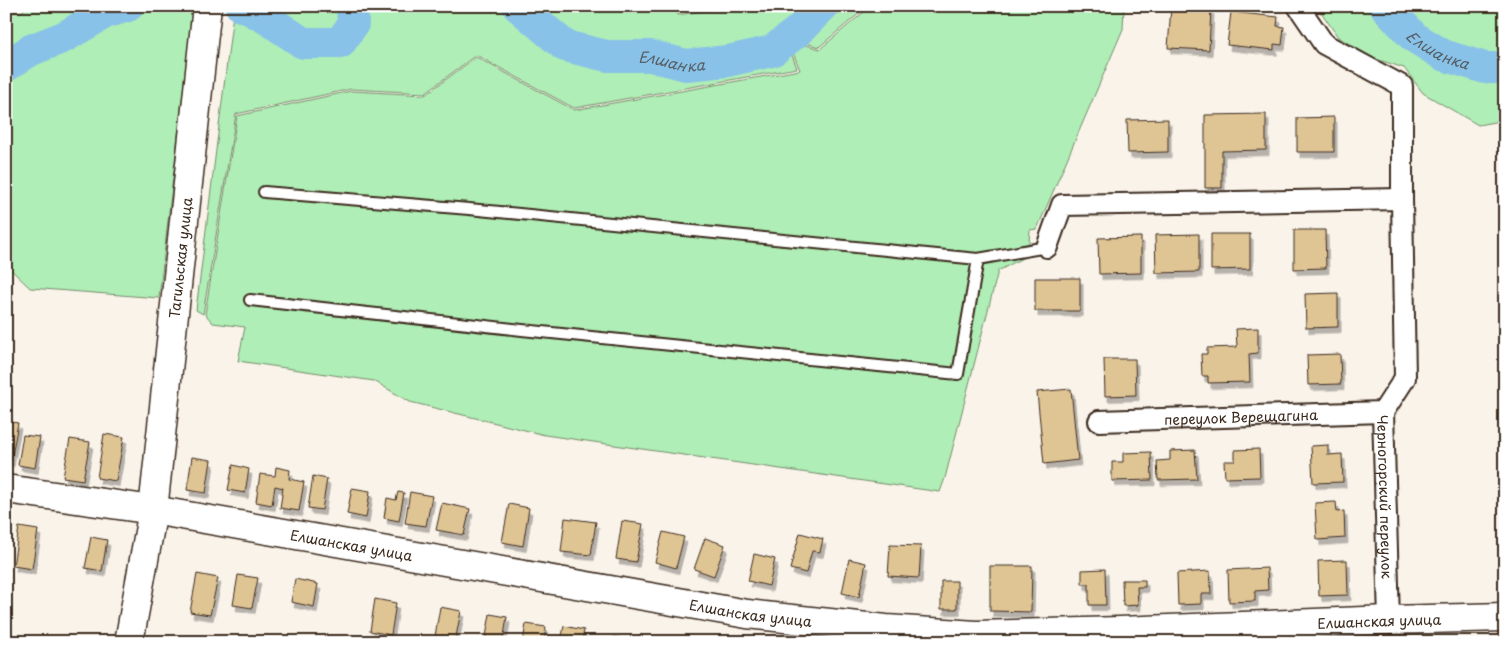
<svg xmlns="http://www.w3.org/2000/svg" width="1511" height="648" viewBox="0 0 1511 648" font-family="'Playpen Sans',sans-serif">
<style>
.green{fill:#afeeb6;stroke:#758c6a}
.lines{fill:none;stroke-linecap:round;stroke-linejoin:round}
.river{stroke:#89c2e8;stroke-width:32}
.building{fill:#dfc494;stroke:#3b2a1e;filter:url(#shadow)}
.service-casing{stroke:#3b2a1e;stroke-width:14}
.minor-casing{stroke:#3b2a1e;stroke-width:24}
.primary-casing{stroke:#3b2a1e;stroke-width:31}
.service{stroke:#fff;stroke-width:10}
.minor{stroke:#fff;stroke-width:20}
.primary{stroke:#fff;stroke-width:28}
.labels{text-anchor:middle;dominant-baseline:central;stroke-width:5;stroke-linejoin:round;paint-order:stroke}
.street-label{font-size:14px;fill:#3b2a1e;stroke:#fff}
.water-label{font-size:15px;font-style:italic;fill:#565f65;stroke:#fff}
</style>
<defs>
<filter id="shadow"><feDropShadow dx="3" dy="5.5" stdDeviation="0" flood-color="#0004"/></filter>
</defs>
<rect width="100%" height="100%" fill="#f9f3ea"/>
<filter id="ink" filterUnits="userSpaceOnUse"><feTurbulence type="fractalNoise" baseFrequency=".02" numOctaves="2"/><feDisplacementMap in="SourceGraphic" scale="10" xChannelSelector="R" yChannelSelector="G"/><feConvolveMatrix kernelMatrix="1 2 1 2 8 2 1 2 1" color-interpolation-filters="sRGB"/></filter>
<g filter="url(#ink)">
<!-- green -->
<path class="green" d="M 26,6 L 193,6 L 159,298 L 30,288 L 6,265 L 6,14 L 23,11 Z
M 234,6 L 677,6 L 678,15 L 733,6 L 868,6 L 819,47 L 785,37 L 797,68 L 574,108 L 476,55 L 425,93 L 351,89 L 236,114 L 203,314 L 196,310 Z
M 871,6 L 1124,6 L 1123,29 L 1037,229 L 1030,230 L 1028,255 L 998,271 L 945,478 L 940,492 L 545,435 L 410,402 L 374,381 L 238,361 L 245,327 L 213,323 L 205,314 L 237,116 L 351,91 L 425,95 L 476,57 L 574,110 L 800,70 L 788,40 L 820,49 Z
M 1317,6 L 1505,6 L 1505,120 L 1478,125 L 1423,93 L 1404,68 L 1373,58 L 1338,37 Z"/>
<g class="lines">
<!-- river -->
<g class="river">
<path d="M 241,6 L 246,7 L 269,20 L 303,43 L 340,43 L 353,24 L 352,6"/>
<path id="s1" d="M 518,6 L 565,46 L 607,56 L 651,56 L 686,65 L 728,61 L 772,51 L 798,31 L 823,6"/>
<path id="s2" d="M 1385,6 L 1414,37 L 1443,55 L 1485,68 L 1505,68"/>
<path d="M 6,66 L 31,50 L 64,37 L 105,13 L 128,6"/>
</g>
</g>
<!-- building -->
<path class="building" d="M 1171,7 L 1211,9 L 1209,50 L 1168,48 Z
M 1231,12 L 1278,17 L 1277,26 L 1284,27 L 1282,45 L 1274,44 L 1274,50 L 1227,45 Z
M 1266,114 L 1266,150 L 1222,151 L 1222,188 L 1205,188 L 1205,115 Z
M 1334,117 L 1334,152 L 1297,152 L 1297,118 Z
M 1168,119 L 1168,152 L 1128,153 L 1127,120 Z
M 1294,230 L 1325,230 L 1326,268 L 1294,269 Z
M 1199,234 L 1199,272 L 1156,273 L 1155,235 Z
M 1211,234 L 1250,234 L 1250,269 L 1211,270 Z
M 1141,237 L 1141,273 L 1099,274 L 1098,238 Z
M 1035,278 L 1080,278 L 1080,311 L 1035,311 Z
M 1338,293 L 1338,327 L 1306,328 L 1305,294 Z
M 1258,328 L 1258,353 L 1249,354 L 1250,382 L 1208,383 L 1208,376 L 1202,376 L 1201,354 L 1207,354 L 1207,348 L 1237,347 L 1236,329 Z
M 1340,354 L 1341,384 L 1308,385 L 1307,355 Z
M 1104,359 L 1135,359 L 1136,395 L 1105,396 Z
M 1071,389 L 1078,460 L 1044,464 L 1037,392 Z
M 6,421 L 18,423 L 11,461 L 6,460 Z
M 104,434 L 124,437 L 116,481 L 97,478 Z
M 23,435 L 40,437 L 35,468 L 18,465 Z
M 70,439 L 90,442 L 83,480 L 63,477 Z
M 1328,445 L 1328,455 L 1342,454 L 1343,482 L 1313,483 L 1311,446 Z
M 1259,449 L 1260,477 L 1225,478 L 1224,461 L 1235,461 L 1235,450 Z
M 1195,450 L 1197,479 L 1158,480 L 1157,461 L 1170,460 L 1170,451 Z
M 1151,452 L 1152,480 L 1112,481 L 1112,462 L 1123,462 L 1123,453 Z
M 192,457 L 211,460 L 206,493 L 187,490 Z
M 233,465 L 249,469 L 245,493 L 228,490 Z
M 276,467 L 290,470 L 289,479 L 304,482 L 299,511 L 280,508 L 283,488 L 275,486 L 272,505 L 256,502 L 260,474 L 275,476 Z
M 313,476 L 327,479 L 322,510 L 308,508 Z
M 352,488 L 370,491 L 366,518 L 347,514 Z
M 398,492 L 404,493 L 399,521 L 384,518 L 387,498 L 396,500 Z
M 410,492 L 432,496 L 426,526 L 405,523 Z
M 1336,502 L 1337,512 L 1344,511 L 1345,538 L 1317,540 L 1315,503 Z
M 442,503 L 470,509 L 464,535 L 436,530 Z
M 509,504 L 529,508 L 523,546 L 502,542 Z
M 565,518 L 596,522 L 591,555 L 561,552 Z
M 622,521 L 643,524 L 636,562 L 616,559 Z
M 19,527 L 38,530 L 32,569 L 13,566 Z
M 663,532 L 684,537 L 676,568 L 655,562 Z
M 800,533 L 823,539 L 820,552 L 812,551 L 806,573 L 790,569 Z
M 91,537 L 107,540 L 102,571 L 85,568 Z
M 705,538 L 725,545 L 714,576 L 694,569 Z
M 890,545 L 921,546 L 919,578 L 888,576 Z
M 754,554 L 775,559 L 769,586 L 748,581 Z
M 849,559 L 866,563 L 859,597 L 842,593 Z
M 1347,560 L 1348,595 L 1319,596 L 1318,561 Z
M 990,566 L 1032,566 L 1031,612 L 990,611 Z
M 1267,568 L 1268,590 L 1255,591 L 1255,601 L 1229,602 L 1228,570 Z
M 1105,569 L 1106,605 L 1089,605 L 1089,584 L 1082,584 L 1082,570 Z
M 1210,571 L 1211,594 L 1201,594 L 1201,604 L 1178,605 L 1177,573 Z
M 197,574 L 218,578 L 210,615 L 190,612 Z
M 238,575 L 258,578 L 252,608 L 233,605 Z
M 295,579 L 318,584 L 314,607 L 291,602 Z
M 1122,580 L 1145,580 L 1145,587 L 1137,587 L 1138,605 L 1123,606 Z
M 941,581 L 957,581 L 957,609 L 941,609 Z
M 375,599 L 396,603 L 391,635 L 370,631 Z
M 440,607 L 461,611 L 455,642 L 434,642 Z
M 490,614 L 507,617 L 503,642 L 485,642 Z
M 526,624 L 546,627 L 544,642 L 523,642 Z
M 564,626 L 584,630 L 582,642 L 561,642 Z
M 614,637 L 634,640 L 634,642 L 613,642 Z"/>
<g class="lines">
<defs>
<path id="service" d="M 264,192 L 469,209 L 978,259
M 250,300 L 522,330 L 958,374 L 978,259 L 1047,247"/>
<g id="minor">
<path d="M 1298,6 L 1324,44 L 1402,86 L 1402,199"/>
<path id="s3" d="M 1047,247 L 1062,205 L 1402,199 L 1405,378 L 1383,412 L 1389,620"/>
<path id="s4" d="M 1099,421 L 1383,412"/>
</g>
<g id="primary">
<path id="s5" d="M 6,489 L 153,510 L 747,614 L 886,629 L 976,635 L 1120,631 L 1389,620 L 1505,617"/>
<path id="s6" d="M 129,642 L 153,510 L 207,6"/>
</g>
</defs>
<!-- service casing -->
<use href="#service" class="service-casing"/>
<!-- minor casing -->
<use href="#minor" class="minor-casing"/>
<!-- primary casing -->
<use href="#primary" class="primary-casing"/>
<!-- service -->
<use href="#service" class="service"/>
<!-- minor -->
<use href="#minor" class="minor"/>
<!-- primary -->
<use href="#primary" class="primary"/>
</g>
</g>
<g class="labels">
<!-- street labels -->
<g class="street-label">
<text stroke="none"><textPath href="#s6" startOffset="388">Тагильская улица</textPath></text>
<text stroke="none"><textPath href="#s4" startOffset="142">переулок Верещагина</textPath></text>
<text stroke="none"><textPath href="#s3" startOffset="689">Черногорский переулок</textPath></text>
<text stroke="none"><textPath href="#s5" startOffset="350">Елшанская улица</textPath></text>
<text stroke="none"><textPath href="#s5" startOffset="755">Елшанская улица</textPath></text>
<text stroke="none"><textPath href="#s5" startOffset="1385">Елшанская улица</textPath></text>
</g>
<!-- water labels -->
<g class="water-label">
<text stroke="none"><textPath href="#s2" startOffset="70">Елшанка</textPath></text>
<text stroke="none"><textPath href="#s1" startOffset="170">Елшанка</textPath></text>
</g>
</g>
<!-- margin -->
<rect width="1511" height="648" fill="none" stroke="#fff" stroke-width="25"/>
<rect x="12" y="12" width="1486" height="623" fill="none" stroke="#3b2a1e" stroke-width="2" filter="url(#ink)"/>
</svg>
